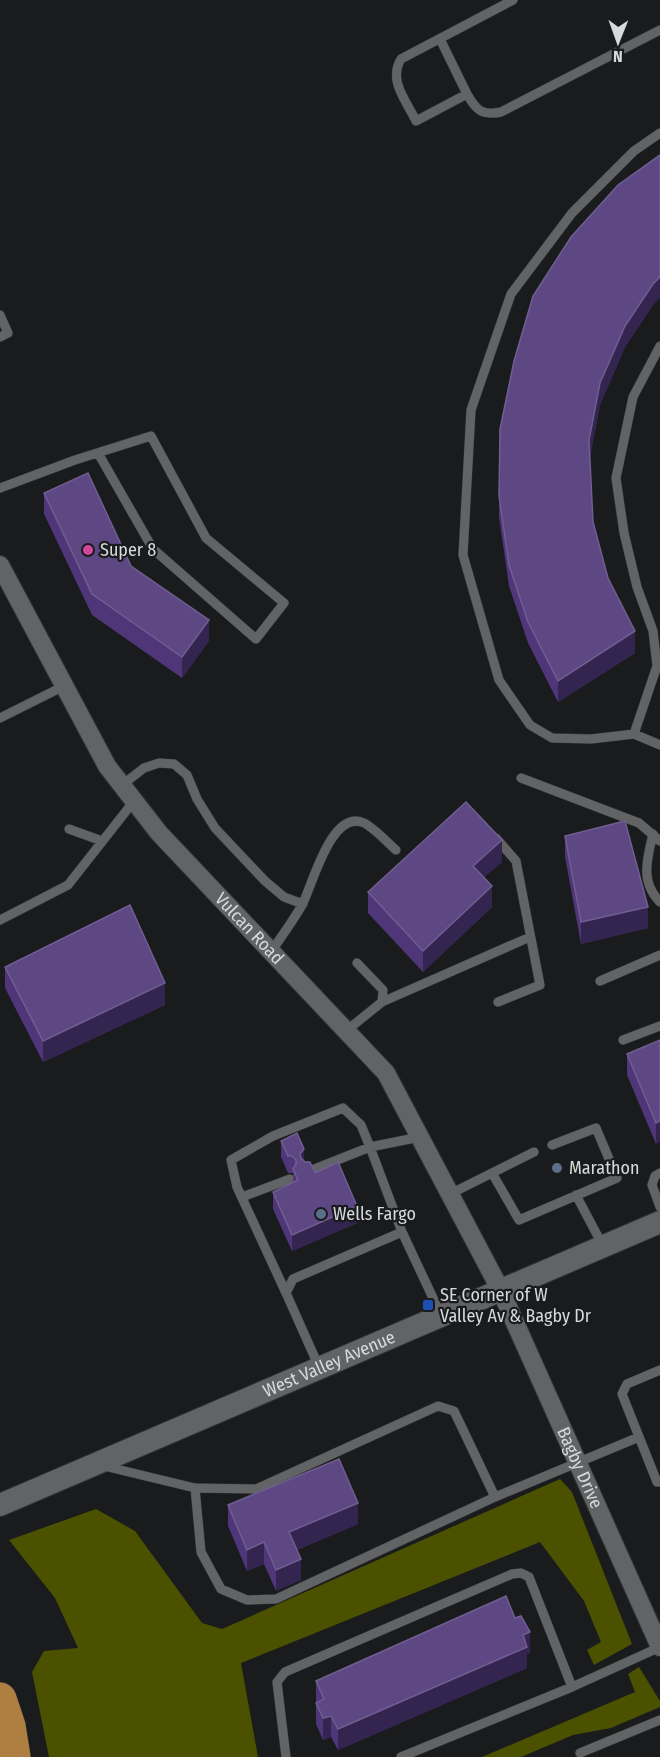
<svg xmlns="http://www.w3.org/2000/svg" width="660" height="1757" viewBox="0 0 660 1757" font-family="'Fira Sans Condensed',sans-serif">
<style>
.forest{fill:#4c5100}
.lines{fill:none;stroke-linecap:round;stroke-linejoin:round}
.service-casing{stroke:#333435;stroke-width:10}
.minor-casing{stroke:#333435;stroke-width:20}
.tertiary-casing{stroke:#333435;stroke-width:24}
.motorway-casing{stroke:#333435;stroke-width:34}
.service{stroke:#616365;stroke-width:9}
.minor{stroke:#616365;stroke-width:18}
.tertiary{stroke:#616365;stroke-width:22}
.motorway{stroke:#af7f42;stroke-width:33}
.wall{fill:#4e3679}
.shaded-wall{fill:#332450}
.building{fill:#5d4884;stroke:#705e91;stroke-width:1.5}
.hotel-dot{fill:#d1479c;stroke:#191b1d;stroke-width:2}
.service-dot{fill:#5c6f8a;stroke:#191b1d;stroke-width:2}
.transit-dot{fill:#1a4fb4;stroke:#191b1d;stroke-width:2}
.labels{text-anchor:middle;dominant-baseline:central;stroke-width:4.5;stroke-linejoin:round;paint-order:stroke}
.poi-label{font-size:18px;fill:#d8d9da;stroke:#191b1d;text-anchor:start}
.street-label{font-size:18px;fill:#d8d9da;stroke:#191b1d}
</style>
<rect width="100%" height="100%" fill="#191b1d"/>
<!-- forest -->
<path class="forest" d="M 560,1479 L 572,1492 L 632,1644 L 594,1665 L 587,1650 L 601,1642 L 584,1601 L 540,1542 L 241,1663 L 258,1757 L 49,1757 L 32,1672 L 44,1651 L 78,1648 L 55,1598 L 9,1540 L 96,1509 L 135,1531 L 202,1623 L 222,1629 Z
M 639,1667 L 660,1701 L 660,1707 L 611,1728 L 573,1735 L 521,1757 L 482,1757 L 635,1692 L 628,1674 Z"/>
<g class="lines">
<defs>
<path id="service" d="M 513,0 L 401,59 C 388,81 406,100 416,121 L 467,94 C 476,110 482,116 501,112 L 660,30
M 440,39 L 467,94
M 660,133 L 634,151 L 572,213 L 511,294 L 471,410 L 463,555 L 499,680 L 530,725 L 552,738 L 591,739 L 634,734 L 660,745
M 0,315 L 8,333 L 0,337
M 0,488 L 75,460 L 151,436 L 206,538 L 284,603 L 256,639 L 153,549 L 98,453
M 0,718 L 64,686
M 634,734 L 657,666 L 653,631 L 637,587 L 624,533 L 616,478 L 633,397 L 660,346
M 521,778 L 639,823 L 660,841
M 122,785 L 144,768 L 159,763 L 174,764 L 187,775 L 197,799 L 215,828 L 265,881 L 284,897 L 303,904
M 69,829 L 102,841
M 653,834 C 647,859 640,882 660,902
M 496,838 L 516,861 L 540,985 L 498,1002
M 0,920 L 68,885 L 134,801
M 271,952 C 281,937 293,921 302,905 C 312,887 331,808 364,823 C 373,827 388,843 396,850
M 600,981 L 660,955
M 382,1002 L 530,937
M 346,1031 L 382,1002 L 383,990 L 357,963
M 623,1040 L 660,1026
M 307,1172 L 370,1147 L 402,1232
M 492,1173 L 519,1220 L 617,1178 L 596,1128 L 552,1145
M 660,1173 L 655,1176 L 652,1185 L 660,1207
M 450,1194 L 534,1152
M 576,1195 L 603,1246
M 242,1197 L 290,1179
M 286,1293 L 237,1187 L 231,1160 L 273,1136 L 343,1108 L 361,1125 L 370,1147 L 420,1137
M 319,1367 L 286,1293 L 293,1279 L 402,1232 L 441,1315
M 660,1370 L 627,1384 L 622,1394 L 657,1482 L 660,1482
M 104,1466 L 195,1488 L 256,1489 L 438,1406 L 454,1411 L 495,1497 L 639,1437
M 195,1488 L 201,1552 L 221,1589 L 247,1600 L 276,1599 L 495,1497
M 580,1753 L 660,1720
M 286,1757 L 277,1682 L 285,1672 L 512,1574 L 521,1573 L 529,1577 L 572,1687
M 401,1757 L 572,1687 L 660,1647"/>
<g id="minor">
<path id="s1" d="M 0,565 L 107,766 L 159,833 L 386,1073 L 500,1289 L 660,1647"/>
</g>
<g id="tertiary">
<path id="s2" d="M 0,1505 L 660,1222"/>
</g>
<path id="motorway" d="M 0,1699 L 9,1726 L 14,1757"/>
</defs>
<!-- service casing -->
<use href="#service" class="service-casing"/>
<!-- minor casing -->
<use href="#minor" class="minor-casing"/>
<!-- tertiary casing -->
<use href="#tertiary" class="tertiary-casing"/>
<!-- motorway casing -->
<use href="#motorway" class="motorway-casing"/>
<!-- service -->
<use href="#service" class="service"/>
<!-- minor -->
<use href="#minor" class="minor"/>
<!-- tertiary -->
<use href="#tertiary" class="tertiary"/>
<!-- motorway -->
<use href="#motorway" class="motorway"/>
</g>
<!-- wall -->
<path class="wall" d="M 653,305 L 625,347 L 600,405 L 590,457 L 593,522 L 608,578 L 635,653 L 558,702 L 528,643 L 509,586 L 499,517 L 500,429 Z
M 44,493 L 131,566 L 209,641 L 182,678 L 92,615 L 44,514 Z
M 565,836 L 648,928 L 581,944 L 565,857 Z
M 502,862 L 484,877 L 492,907 L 423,972 L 368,913 L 368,892 Z
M 5,967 L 165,1005 L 43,1062 L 5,988 Z
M 660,1040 L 656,1144 L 627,1075 L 627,1054 Z
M 281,1141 L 304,1161 L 357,1223 L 292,1251 L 273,1209 L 273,1192 L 293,1183 L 293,1173 L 288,1173 L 281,1157 Z
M 228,1505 L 358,1524 L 297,1550 L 301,1580 L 276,1591 L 264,1564 L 247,1571 L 228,1526 Z
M 530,1653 L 527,1654 L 527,1668 L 338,1750 L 331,1737 L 323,1740 L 316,1724 L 316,1681 Z"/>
<!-- shaded-wall -->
<path class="shaded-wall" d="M 660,277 L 660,298 L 653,305 L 625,347 L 600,405 L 589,462 L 589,440 L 600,383 L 625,326 L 653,284 Z
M 209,620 L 209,641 L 182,678 L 182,657 Z
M 635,631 L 635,653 L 558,702 L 558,681 Z
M 502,840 L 502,862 L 473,887 L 473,866 Z
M 492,886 L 492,907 L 423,972 L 423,951 Z
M 648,907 L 648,928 L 581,944 L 581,922 Z
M 165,983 L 165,1005 L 43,1062 L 43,1041 Z
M 660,1121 L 660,1142 L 656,1144 L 656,1123 Z
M 304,1149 L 304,1166 L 300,1170 L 300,1154 Z
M 357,1206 L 357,1223 L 292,1251 L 292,1235 Z
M 358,1503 L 358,1524 L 289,1553 L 289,1532 Z
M 264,1542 L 264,1564 L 247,1571 L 247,1550 Z
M 301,1559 L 301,1580 L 276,1591 L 276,1570 Z
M 530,1632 L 530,1653 L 527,1654 L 527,1668 L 338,1750 L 338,1729 Z
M 331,1716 L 331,1737 L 323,1740 L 323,1718 Z"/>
<!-- building -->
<path class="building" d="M 660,155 L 660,277 L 653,284 L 625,326 L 600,383 L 589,440 L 593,522 L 608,578 L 635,631 L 558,681 L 528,622 L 509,565 L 499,496 L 500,429 L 514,361 L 533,296 L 571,237 L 618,185 Z
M 88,473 L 131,566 L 209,620 L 182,657 L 92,594 L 44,493 Z
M 466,802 L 502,840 L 473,866 L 492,886 L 423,951 L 368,892 Z
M 625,821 L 648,907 L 581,922 L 565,836 Z
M 130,905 L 165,983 L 43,1041 L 5,967 Z
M 660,1040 L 660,1121 L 656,1123 L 627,1054 Z
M 297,1133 L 304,1149 L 300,1154 L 301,1158 L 305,1162 L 310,1162 L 315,1173 L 338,1162 L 357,1206 L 292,1235 L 273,1192 L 298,1180 L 293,1169 L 296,1164 L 296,1160 L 292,1156 L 288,1156 L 281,1141 Z
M 339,1459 L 358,1503 L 289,1532 L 301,1559 L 276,1570 L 264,1542 L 247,1550 L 228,1505 Z
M 506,1596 L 515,1618 L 521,1616 L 530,1632 L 523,1635 L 527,1647 L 338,1729 L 331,1716 L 323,1718 L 316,1703 L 324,1699 L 316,1681 Z"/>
<!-- markers -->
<circle class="hotel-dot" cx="88" cy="550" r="6"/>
<g class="service-dot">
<circle cx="557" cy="1168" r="6"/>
<circle cx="321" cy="1214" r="6"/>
</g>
<rect class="transit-dot" x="422" y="1299" width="12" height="12" rx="3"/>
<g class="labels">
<!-- poi labels -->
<g class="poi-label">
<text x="100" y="550">Super 8</text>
<text x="569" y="1168">Marathon</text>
<text x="333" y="1214">Wells Fargo</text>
<text x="440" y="1295">SE Corner of W<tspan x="440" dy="21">Valley Av &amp; Bagby Dr</tspan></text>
</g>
<!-- street labels -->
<g class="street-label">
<text stroke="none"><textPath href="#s1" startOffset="444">Vulcan Road</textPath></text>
<text stroke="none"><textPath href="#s2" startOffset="358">West Valley Avenue</textPath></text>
<text stroke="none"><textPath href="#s1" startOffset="1083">Bagby Drive</textPath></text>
</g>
</g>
<!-- north arrow -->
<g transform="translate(618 42) rotate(181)" stroke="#191b1d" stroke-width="4.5" paint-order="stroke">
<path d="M0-4.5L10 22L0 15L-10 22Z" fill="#d8d9da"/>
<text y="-9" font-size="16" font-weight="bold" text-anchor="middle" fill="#d8d9da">N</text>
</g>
</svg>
